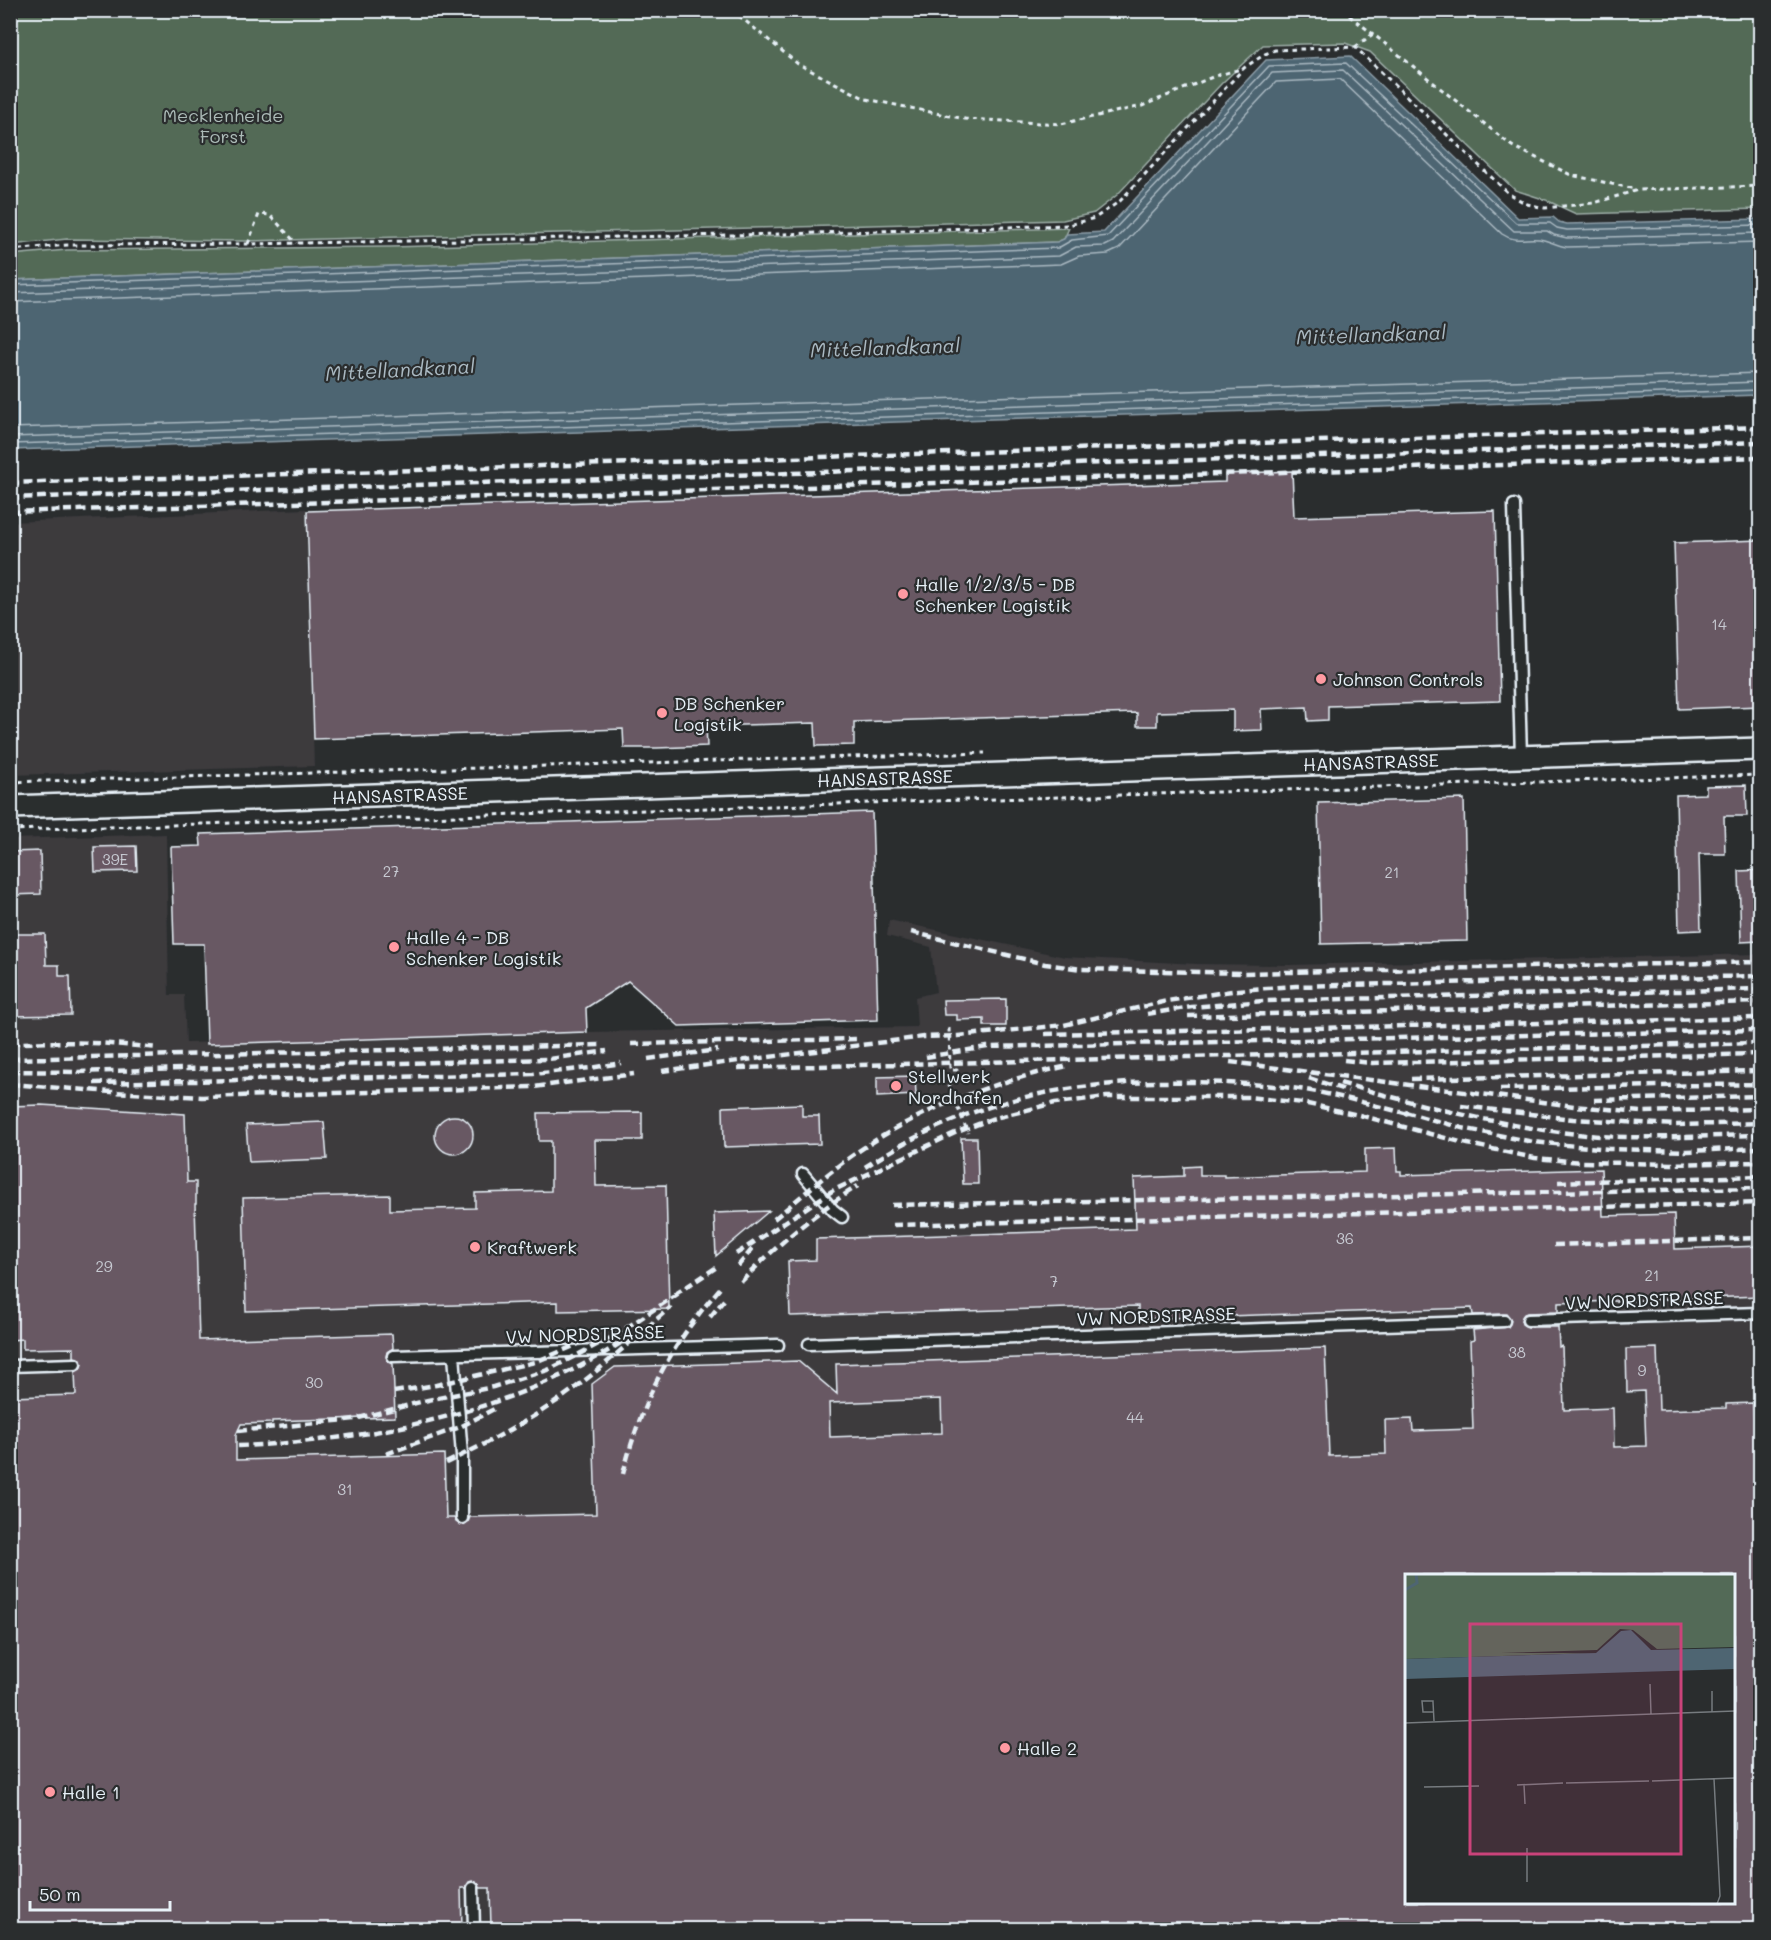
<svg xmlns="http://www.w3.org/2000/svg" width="1771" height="1940" viewBox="0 0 1771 1940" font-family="Mali,sans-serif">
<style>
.built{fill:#3c3a3e;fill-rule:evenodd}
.green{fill:#536a57;stroke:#9eaea8;stroke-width:1.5}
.water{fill:#4e6572;stroke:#8c9da8;stroke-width:1.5}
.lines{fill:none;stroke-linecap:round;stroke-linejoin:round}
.shore{stroke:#aab9c2;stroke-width:1.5}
.building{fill:#675864;stroke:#e8f1f8;stroke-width:1.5;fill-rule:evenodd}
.service-casing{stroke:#e8f1f8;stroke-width:15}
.minor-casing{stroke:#e8f1f8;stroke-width:26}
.path{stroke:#e8f1f8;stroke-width:3;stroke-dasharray:4.5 4.5;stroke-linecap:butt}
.service{stroke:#2a2d2e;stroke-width:10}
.minor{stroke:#2a2d2e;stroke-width:21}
.rail{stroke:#e8f1f8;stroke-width:4.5;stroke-dasharray:9 4.5;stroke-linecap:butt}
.poi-dot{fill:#ff9aa2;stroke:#2a2d2e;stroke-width:2}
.labels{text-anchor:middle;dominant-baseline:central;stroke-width:4.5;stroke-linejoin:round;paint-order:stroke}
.number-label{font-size:15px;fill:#c8cbd3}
.park-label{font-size:18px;fill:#acbbb8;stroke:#2a2d2e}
.poi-label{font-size:18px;fill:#e8f1f8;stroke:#2a2d2e;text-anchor:start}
.street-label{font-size:18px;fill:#e8f1f8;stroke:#2a2d2e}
.water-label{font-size:20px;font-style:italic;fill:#aab9c2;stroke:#2a2d2e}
.inset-river{fill:none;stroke:#4e6572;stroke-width:3}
.inset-road{fill:none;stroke:#767b7f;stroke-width:1.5}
.view{fill:#ca437a;fill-opacity:0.15;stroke:#ca437a;stroke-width:3}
.inset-edge{fill:none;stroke:#e8f1f8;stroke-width:3}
</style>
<rect width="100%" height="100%" fill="#2a2d2e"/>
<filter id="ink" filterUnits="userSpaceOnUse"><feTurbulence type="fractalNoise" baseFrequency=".0167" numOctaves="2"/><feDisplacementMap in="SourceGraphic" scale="12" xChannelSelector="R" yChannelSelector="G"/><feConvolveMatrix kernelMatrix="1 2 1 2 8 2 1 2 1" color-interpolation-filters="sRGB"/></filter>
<g filter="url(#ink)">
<!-- built -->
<path class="built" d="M 306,509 L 314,766 L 11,775 L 11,522 Z
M 166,834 L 169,995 L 184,995 L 186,1043 L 586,1032 L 917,1027 L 915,997 L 936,992 L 931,947 L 887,936 L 889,920 L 1065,957 L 1197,964 L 1288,965 L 1760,954 L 1760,1929 L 11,1929 L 10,839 ZM 1406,1576 L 1734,1576 L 1734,1902 L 1406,1902 Z"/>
<!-- green -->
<path class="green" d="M 10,11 L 1760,11 L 1760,209 L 1576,214 L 1546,200 L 1515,190 L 1370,52 L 1345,43 L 1263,45 L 1222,83 L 1117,195 L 1094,213 L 1063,220 L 246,241 L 67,239 L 11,245 Z
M 1069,228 L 1064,239 L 1057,242 L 11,280 L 10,255 L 67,250 L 390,247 Z"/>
<!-- water -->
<path class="water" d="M 1350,56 L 1518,218 L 1553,217 L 1559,222 L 1567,224 L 1760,219 L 1760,395 L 11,450 L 11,280 L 1057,242 L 1064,239 L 1067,234 L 1104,232 L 1266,60 Z"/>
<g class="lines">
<!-- shore -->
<path class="shore" d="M 10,285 L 1058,248 L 1072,240 L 1108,236 L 1269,66 L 1346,63 L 1516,223 L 1550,223 L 1557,228 L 1567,230 L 1760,225
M 10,293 L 1059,256 L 1076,247 L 1105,246 L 1113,242 L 1272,73 L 1343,70 L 1514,231 L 1547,231 L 1554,235 L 1567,238 L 1760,233
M 10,302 L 1061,264 L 1079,256 L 1108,254 L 1119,249 L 1276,82 L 1340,79 L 1502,234 C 1516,244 1529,236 1544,240 C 1552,242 1558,246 1567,247 L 1760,242
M 10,428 L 1760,373
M 10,437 L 1760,382
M 10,444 L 1760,390"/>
</g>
<!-- building -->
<path class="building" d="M 1292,471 L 1294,517 L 1495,511 L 1500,701 L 1328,706 L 1328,720 L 1308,721 L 1307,707 L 1261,709 L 1262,730 L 1233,731 L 1233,710 L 1157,712 L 1157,726 L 1137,726 L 1137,713 L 854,722 L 854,745 L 816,746 L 815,723 L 706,726 L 707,746 L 657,748 L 624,748 L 623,729 L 314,739 L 307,511 L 1225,482 L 1225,474 Z
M 1761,540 L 1761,706 L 1679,709 L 1674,543 Z
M 1746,785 L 1747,816 L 1724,816 L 1725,854 L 1699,854 L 1701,930 L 1679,931 L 1676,795 L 1706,794 L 1706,786 Z
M 1464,799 L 1467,941 L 1321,944 L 1318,803 Z
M 872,812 L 878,1020 L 679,1026 L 628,981 L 586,1008 L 587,1032 L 207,1044 L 204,944 L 174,944 L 171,847 L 201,846 L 200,834 Z
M 136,846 L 137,871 L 95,872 L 94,847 Z
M 40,851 L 41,894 L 10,895 L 10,852 Z
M 1761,870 L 1761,941 L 1741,942 L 1739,871 Z
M 10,934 L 45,934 L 46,965 L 59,965 L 59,976 L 70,976 L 71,1015 L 10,1016 Z
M 1006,999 L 1006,1026 L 984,1026 L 984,1019 L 957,1020 L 957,1015 L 944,1015 L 943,1000 Z
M 915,1076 L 916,1095 L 877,1097 L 877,1077 Z
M 802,1104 L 802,1116 L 819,1116 L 820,1144 L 724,1147 L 723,1107 Z
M 41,1105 L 185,1114 L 187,1182 L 196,1182 L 196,1204 L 195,1204 L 199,1340 L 392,1334 L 393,1348 L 387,1352 L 386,1357 L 389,1362 L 393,1364 L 395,1417 L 272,1421 L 272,1423 L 241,1424 L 236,1435 L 236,1460 L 444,1454 L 446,1518 L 454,1518 L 456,1522 L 461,1525 L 468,1522 L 470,1517 L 596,1514 L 592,1384 L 615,1367 L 798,1361 L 837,1394 L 836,1364 L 1325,1348 L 1329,1456 L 1386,1454 L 1385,1420 L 1412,1419 L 1413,1431 L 1473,1429 L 1470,1341 L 1474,1340 L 1473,1330 L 1508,1327 L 1511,1320 L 1507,1314 L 1473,1315 L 1472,1308 L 1138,1319 L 1138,1306 L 790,1316 L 788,1261 L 816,1260 L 816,1239 L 1136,1229 L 1134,1178 L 1184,1176 L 1184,1167 L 1200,1166 L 1200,1175 L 1224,1175 L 1224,1177 L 1365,1172 L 1365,1149 L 1396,1148 L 1397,1171 L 1401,1171 L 1401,1175 L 1601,1169 L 1603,1216 L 1674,1214 L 1675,1249 L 1761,1246 L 1761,1296 L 1558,1303 L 1558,1312 L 1527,1313 L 1524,1314 L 1521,1320 L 1522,1324 L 1528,1327 L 1558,1327 L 1559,1347 L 1562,1346 L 1564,1410 L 1613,1408 L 1614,1447 L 1646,1446 L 1644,1391 L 1627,1392 L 1626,1349 L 1657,1348 L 1659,1410 L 1726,1408 L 1726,1404 L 1753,1403 L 1754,1423 L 1761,1423 L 1761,1929 L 491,1929 L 490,1888 L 480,1888 L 479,1884 L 473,1881 L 469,1882 L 466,1888 L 461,1888 L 462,1929 L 10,1929 L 10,1397 L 76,1395 L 75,1372 L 79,1370 L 82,1364 L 81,1360 L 74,1357 L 74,1348 L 23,1349 L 23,1339 L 10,1340 L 10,1106 ZM 941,1399 L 942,1433 L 830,1437 L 829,1403 ZM 1407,1575 L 1734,1575 L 1734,1902 L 1407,1902 Z
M 642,1112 L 642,1140 L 595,1140 L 596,1186 L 666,1185 L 669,1309 L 558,1311 L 558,1302 L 246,1311 L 243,1198 L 390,1195 L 390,1210 L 475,1208 L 475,1193 L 551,1191 L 551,1141 L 539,1141 L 538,1113 Z
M435 1135a19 19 0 1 1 38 0a19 19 0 1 1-38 0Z
M 324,1122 L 327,1159 L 249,1162 L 246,1125 Z
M 961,1138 L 977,1138 L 978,1184 L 963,1184 Z
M 769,1211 L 716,1256 L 714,1213 Z"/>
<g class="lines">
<defs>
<path id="service" d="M 1514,505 L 1521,757
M 803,1174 L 833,1210 L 842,1217
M 1528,1320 L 1760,1313
M 809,1344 L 1504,1321
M 454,1355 L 462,1455 L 462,1518
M 393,1356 L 778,1345
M 10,1366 L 75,1364
M 473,1888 L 474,1930"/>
<path id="minor" d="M 10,807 L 1760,749"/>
</defs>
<!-- service casing -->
<use href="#service" class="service-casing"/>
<!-- minor casing -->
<use href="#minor" class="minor-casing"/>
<!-- path -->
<path class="path" d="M 732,10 L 798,64 L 866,99 L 965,119 L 1061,124 L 1142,106 L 1215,76 L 1241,69
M 1342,10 L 1373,34
M 1355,47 L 1373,34 L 1512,146 L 1571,175 L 1635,189
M 248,244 L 259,214 L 270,215 L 296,243
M 10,250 L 68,245 L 248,244 L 783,234 L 1069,225 L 1095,218 L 1120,201 L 1244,68 L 1265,54 L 1275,50 L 1355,47 L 1509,194 L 1527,204 L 1545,208 L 1594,203 L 1638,190 L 1760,186
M 10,782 L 985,753
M 10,830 L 1760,775
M 949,1028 L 950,1070 L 957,1070 L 949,1086 L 968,1133"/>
<!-- service -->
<use href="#service" class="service"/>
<!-- minor -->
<use href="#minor" class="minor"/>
<!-- rail -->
<path class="rail" d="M 10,483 L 1760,427
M 10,498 L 1760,442
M 10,512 L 1760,457
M 911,932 L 1045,964 L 1082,969 L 1119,970 L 1242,973 L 1760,962
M 1147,1014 L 1192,1007 L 1263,1001 L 1760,989
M 1188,1016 L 1760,1002
M 1045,1034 L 1760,1018
M 10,1044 C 60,1040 109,1043 158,1048
M 631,1044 L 856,1039
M 926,1057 L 987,1047 L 1760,1030
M 10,1059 L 600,1045
M 648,1059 L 718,1050
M 1344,1060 L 1372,1063 L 1760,1054
M 1230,1062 L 1574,1106 L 1641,1112 L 1760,1109
M 738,1068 L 1760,1043
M 10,1071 L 74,1072 L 549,1059 L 607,1051
M 662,1071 L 923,1037 L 958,1036 L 1064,1025 L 1167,1001 L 1238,990 L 1296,986 L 1760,976
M 1309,1078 L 1348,1091
M 1411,1079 L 1760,1071
M 94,1083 L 533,1074 L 590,1068 L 621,1063
M 1340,1083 C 1425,1106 1512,1130 1600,1136 C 1653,1139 1707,1136 1760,1135
M 10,1084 L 112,1092 L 202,1097 L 534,1087 L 634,1074
M 1500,1089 L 1760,1084
M 1594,1100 L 1760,1096
M 1461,1106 L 1573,1119 L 1676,1125 L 1760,1123
M 1405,1112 L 1462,1128 L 1533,1142 L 1609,1149 L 1687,1151 L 1760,1148
M 865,1167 C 971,1098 1068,1080 1193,1082 C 1231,1083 1268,1084 1306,1090 C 1341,1096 1377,1106 1412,1115
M 1558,1182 L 1760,1176
M 892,1205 L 1760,1188
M 774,1219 C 801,1197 827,1173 856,1153 C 918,1110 994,1081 1068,1066
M 893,1225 L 1760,1203
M 1554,1245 L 1760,1238
M 736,1254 L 832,1191 L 955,1133 L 991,1119 L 1055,1103 L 1107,1097 L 1249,1097 L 1303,1103 L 1359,1115 L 1468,1144 L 1535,1158 L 1581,1162 L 1671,1164 L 1760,1162
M 738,1266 L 754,1247
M 741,1282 C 776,1246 814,1213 858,1186
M 674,1295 L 717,1267
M 710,1317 L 724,1300
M 394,1392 L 436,1385 L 535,1362 L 598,1336
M 238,1431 L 355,1419 L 428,1400 L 493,1387 L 548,1370 L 614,1336 L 682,1291
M 238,1446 C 370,1441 511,1413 624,1341
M 386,1454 L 460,1427 L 494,1409
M 446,1463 C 483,1445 520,1426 554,1403 C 596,1375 632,1339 671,1307
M 623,1474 C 642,1399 670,1346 721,1287"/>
</g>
</g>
<!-- markers -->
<g class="poi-dot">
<circle cx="903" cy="594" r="6"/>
<circle cx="1321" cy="679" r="6"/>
<circle cx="662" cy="713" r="6"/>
<circle cx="394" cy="947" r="6"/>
<circle cx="896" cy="1086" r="6"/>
<circle cx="475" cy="1247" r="6"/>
<circle cx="1005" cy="1748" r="6"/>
<circle cx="50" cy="1792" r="6"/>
</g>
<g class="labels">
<!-- number labels -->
<g class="number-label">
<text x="1719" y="624">14</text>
<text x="115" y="859">39E</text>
<text x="391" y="871">27</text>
<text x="1392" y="872">21</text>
<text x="1345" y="1238">36</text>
<text x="104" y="1266">29</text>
<text x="1652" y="1275">21</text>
<text x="1054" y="1281">7</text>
<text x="1517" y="1352">38</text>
<text x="1642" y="1370">9</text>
<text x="314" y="1382">30</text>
<text x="1135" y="1417">44</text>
<text x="345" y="1489">31</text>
</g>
<!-- park labels -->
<g class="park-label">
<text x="223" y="115">Mecklenheide<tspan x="223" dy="21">Forst</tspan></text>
</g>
<!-- poi labels -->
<g class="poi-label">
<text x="915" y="584">Halle 1/2/3/5 - DB<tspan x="915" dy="21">Schenker Logistik</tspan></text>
<text x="1333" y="679">Johnson Controls</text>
<text x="674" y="703">DB Schenker<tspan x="674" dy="21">Logistik</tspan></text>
<text x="406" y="937">Halle 4 - DB<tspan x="406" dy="21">Schenker Logistik</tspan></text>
<text x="908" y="1076">Stellwerk<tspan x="908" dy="21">Nordhafen</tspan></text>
<text x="487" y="1247">Kraftwerk</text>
<text x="1017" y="1748">Halle 2</text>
<text x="62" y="1792">Halle 1</text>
</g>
<!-- street labels -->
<g class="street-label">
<text transform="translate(1371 762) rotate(-2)">HANSASTRASSE</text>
<text transform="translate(885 778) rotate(-2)">HANSASTRASSE</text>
<text transform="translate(400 795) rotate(-2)">HANSASTRASSE</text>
<text transform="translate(1644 1300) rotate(-2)">VW NORDSTRASSE</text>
<text transform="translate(1156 1316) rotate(-2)">VW NORDSTRASSE</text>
<text transform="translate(585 1334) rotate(-2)">VW NORDSTRASSE</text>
</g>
<!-- water labels -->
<g class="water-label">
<text transform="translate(1371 334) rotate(-2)">Mittellandkanal</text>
<text transform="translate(885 347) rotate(-2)">Mittellandkanal</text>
<text transform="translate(400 369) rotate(-3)">Mittellandkanal</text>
</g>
</g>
<!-- overview -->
<g transform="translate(1405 1574)">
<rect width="330" height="330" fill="#2a2d2e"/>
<path d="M 0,0 L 330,0 L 330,73 L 252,75 L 228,56 L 215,55 L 192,76 L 96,79 L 191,79 L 0,85 Z" fill="#536a57"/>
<path d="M 226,56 L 246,76 L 330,74 L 330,95 L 0,105 L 0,85 L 191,79 L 216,57 Z" fill="#4e6572"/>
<path class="inset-river" d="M 0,16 L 12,9 L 11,0"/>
<path class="inset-road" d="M 245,110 L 246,140M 307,117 L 307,138M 29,138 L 18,138 L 17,127 L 28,127 L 28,128 L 29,147M 0,149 L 330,137M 309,205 L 315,322 L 312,330M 247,207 L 330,204M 161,209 L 244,207M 112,211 L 158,209M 119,211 L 120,230M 19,213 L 74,212M 122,274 L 122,308"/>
<path class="view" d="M 65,50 L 276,50 L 276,280 L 65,280 Z"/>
<rect width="330" height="330" class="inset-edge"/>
</g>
<!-- margin -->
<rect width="1771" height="1940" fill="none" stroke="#2a2d2e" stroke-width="36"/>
<rect x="18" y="18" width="1735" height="1904" fill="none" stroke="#e8f1f8" stroke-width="2" filter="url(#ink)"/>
<!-- scale -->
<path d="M30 1901v9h140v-9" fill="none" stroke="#e8f1f8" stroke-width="3"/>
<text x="39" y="1901" font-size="18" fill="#e8f1f8" stroke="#2a2d2e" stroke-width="4.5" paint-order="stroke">50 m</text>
</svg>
